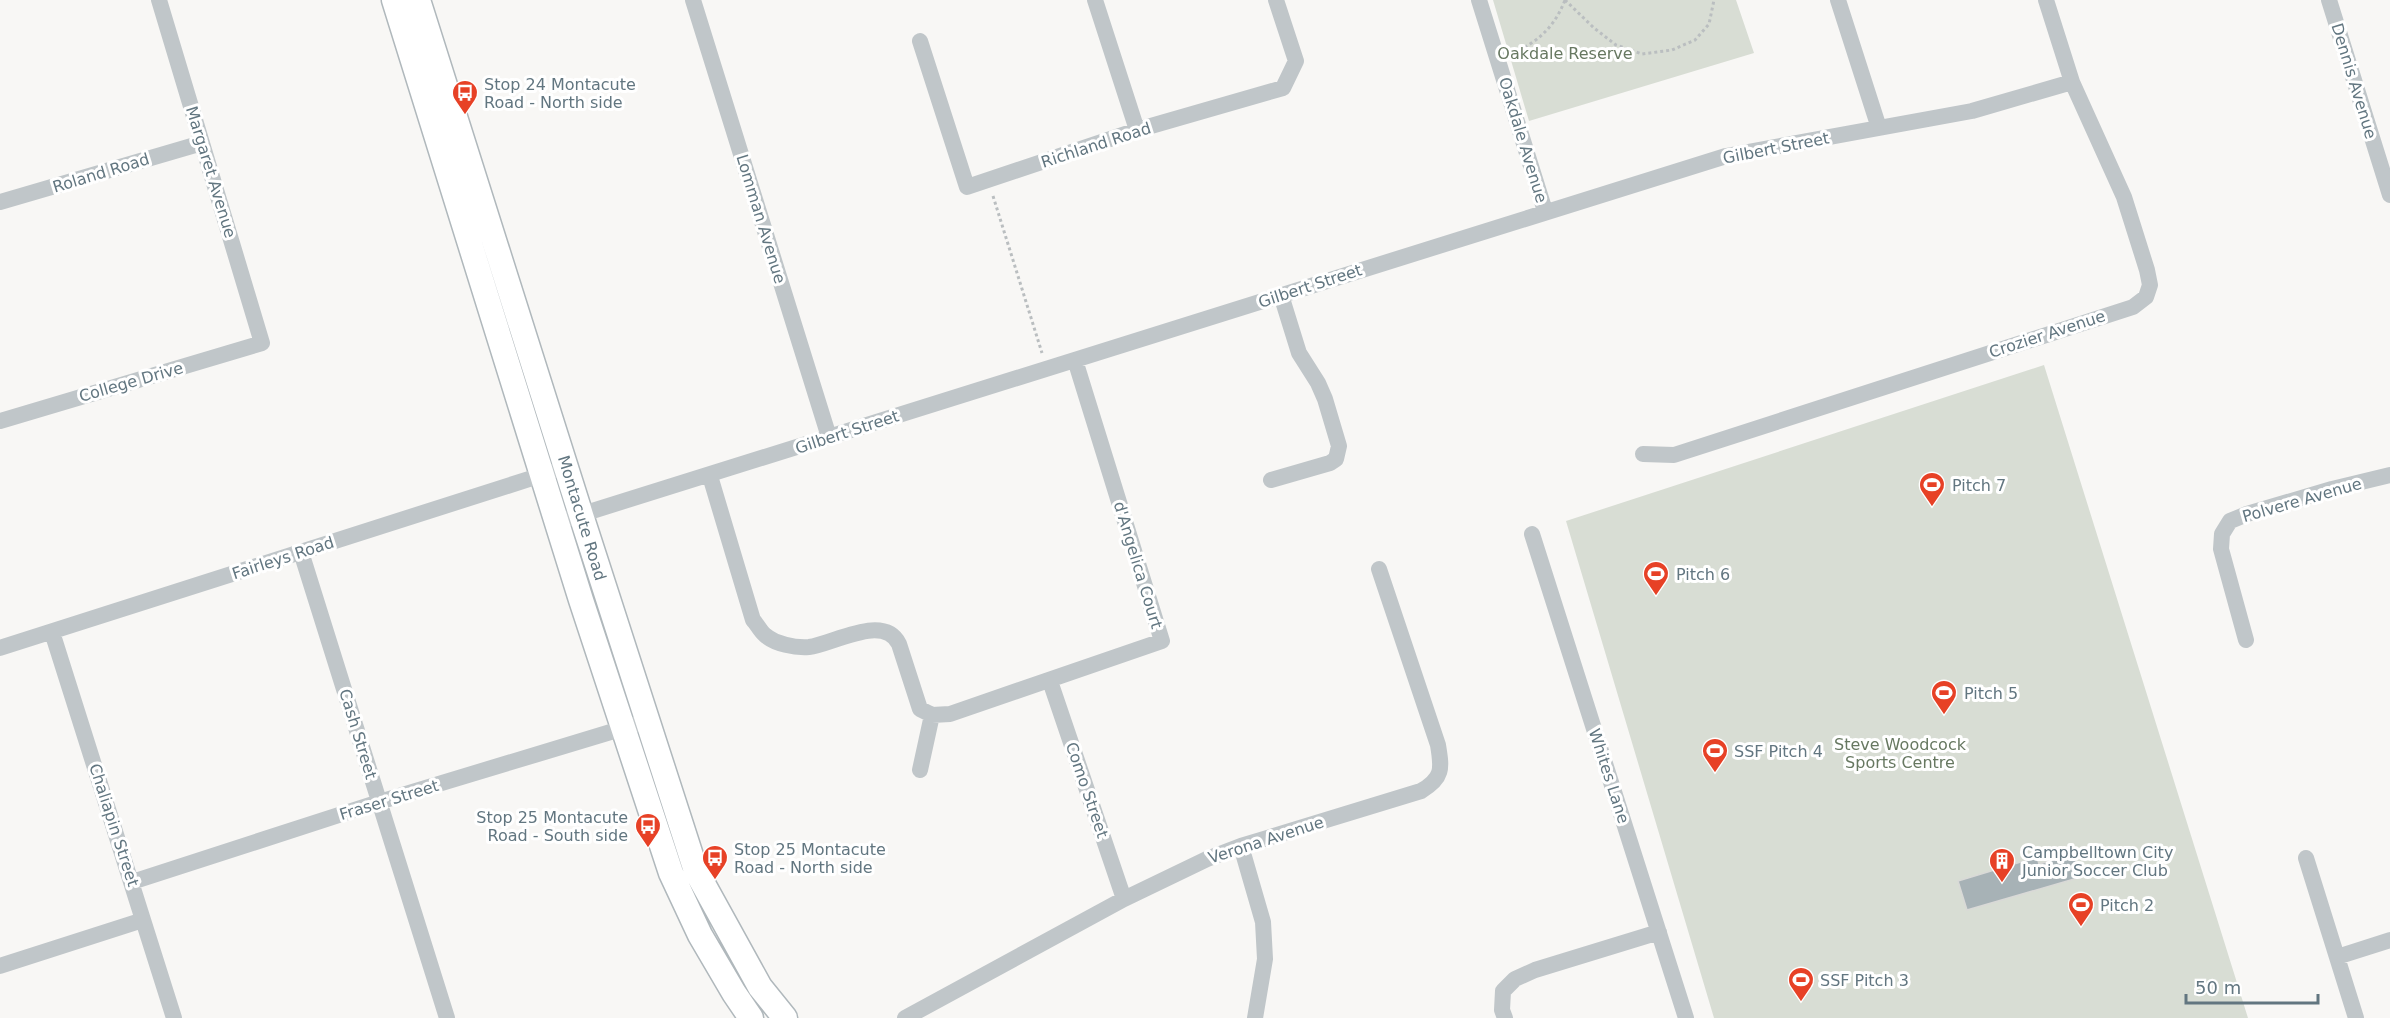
<svg xmlns="http://www.w3.org/2000/svg" width="2390" height="1018" viewBox="0 0 2390 1018" font-family="'DejaVu Sans',sans-serif">
<style>
.green{fill:#d8ddd4}
.building{fill:#a7b2b6;stroke:#d9d9d7;stroke-width:1.5}
.lines{fill:none;stroke-linecap:round;stroke-linejoin:round}
.secondary-casing{stroke:#b0b8bc;stroke-width:27}
.path{stroke:#babec0;stroke-width:3;stroke-dasharray:3 3;stroke-linecap:butt}
.street{stroke:#c0c6c9;stroke-width:16}
.secondary{stroke:#fff;stroke-width:24}
.labels{text-anchor:middle;dominant-baseline:central;stroke-width:6;stroke-linejoin:round;paint-order:stroke}
.park-label{font-size:16px;fill:#677861;stroke:#fff}
.street-label{font-size:16px;fill:#627680;stroke:#fff}
.poi-label{font-size:16px;fill:#627680;stroke:#fff;text-anchor:start}
</style>
<rect width="100%" height="100%" fill="#f8f7f5"/>
<!-- green -->
<path class="green" d="M 1493,0 L 1736,0 L 1754,53 L 1529,121 Z
M 2044,365 L 2248,1018 L 1714,1018 L 1566,521 Z"/>
<!-- building -->
<path class="building" d="M 2074,854 L 2081,877 L 1967,910 L 1958,881 L 2037,857 L 2039,864 Z"/>
<g class="lines">
<defs>
<path id="secondary" d="M 394,0 L 581,600 L 671,873 L 700,935 L 734,993 L 751,1018
M 418,0 L 581,515 L 696,871 L 760,987 L 785,1018"/>
</defs>
<!-- secondary casing -->
<use href="#secondary" class="secondary-casing"/>
<!-- path -->
<path class="path" d="M 1565,0 L 1594,28 L 1616,45 L 1642,54 L 1672,50 L 1695,40 L 1709,24 L 1714,0
M 1514,53 C 1539,41 1555,26 1565,0
M 993,196 L 1042,353"/>
<!-- street -->
<path class="street" d="M 693,0 L 829,437
M 1095,0 L 1137,130
M 1479,0 L 1545,211
M 1838,0 L 1879,128
M 2329,0 L 2390,195
M 920,41 L 967,187 L 1137,130 L 1283,88 L 1296,61 L 1276,0
M 0,202 L 202,143
M 0,421 L 262,343 L 159,0
M 1643,454 L 1674,455 L 2133,307 L 2146,297 L 2150,285 L 2147,270 L 2124,197 L 2072,82 L 2046,0
M 710,476 L 753,620 C 757,624 760,631 765,635 C 775,644 795,648 809,647 C 833,644 884,613 899,644 L 920,709 L 932,715 L 950,714 L 1162,641 L 1075,360
M 1271,480 L 1330,463 L 1336,459 L 1339,446 L 1325,399 L 1318,383 L 1299,353 L 1281,295
M 557,522 L 1726,156 L 1972,111 L 2072,82
M 1532,534 L 1686,1018
M 301,552 L 447,1018
M 52,632 L 174,1018
M 2246,640 L 2221,549 L 2222,534 L 2230,521 L 2247,514 L 2332,489 L 2390,475
M 0,648 L 551,472
M 1050,681 L 1124,899
M 920,770 L 932,715
M 1241,846 L 1263,922 L 1265,959 L 1255,1018
M 2306,858 L 2356,1018
M 132,882 L 379,802 L 647,721
M 2337,957 L 2390,940
M 0,966 L 143,920
M 905,1018 L 1124,899 L 1207,859 L 1241,846 L 1421,791 C 1443,778 1442,769 1438,745 L 1379,569
M 1505,1018 L 1502,1010 L 1503,991 L 1515,979 L 1535,970 L 1659,932"/>
<!-- secondary -->
<use href="#secondary" class="secondary"/>
</g>
<!-- icons -->
<defs>
<symbol id="bus-pin" viewBox="-11 -11 22 30"><path d="M0 17L-7.5 6A9.5 9.5 0 1 1 7.5 6Z" fill="#e74126" stroke="#fff"/><path d="M-5-6H5V4H4V6H2V4H-2V6H-4V4H-5ZM-3.5-4V0h7V-4ZM-3.5 1.2v1.5H-2V1.2ZM2 1.2v1.5H3.5V1.2Z" fill="#fff"/></symbol>
<symbol id="stadium-pin" viewBox="-11 -11 22 30"><path d="M0 17L-7.5 6A9.5 9.5 0 1 1 7.5 6Z" fill="#e74126" stroke="#fff"/><path d="M0-5a6.5 5 0 1 0 0 10a6.5 5 0 1 0 0-10ZM-3.5-1.8h7v3.6h-7Z" fill="#fff"/></symbol>
<symbol id="building-pin" viewBox="-11 -11 22 30"><path d="M0 17L-7.5 6A9.5 9.5 0 1 1 7.5 6Z" fill="#e74126" stroke="#fff"/><path d="M-4-6H4V6H1V3H-1V6H-4ZM-2.5-4.3h1.7v1.8h-1.7ZM.8-4.3h1.7v1.8H.8ZM-2.5-1h1.7V.8h-1.7ZM.8-1h1.7V.8H.8Z" fill="#fff"/></symbol>
</defs>
<g fill-rule="evenodd">
<use href="#bus-pin" x="450" y="78" width="30" height="40"/>
<use href="#stadium-pin" x="1917" y="470" width="30" height="40"/>
<use href="#stadium-pin" x="1641" y="559" width="30" height="40"/>
<use href="#stadium-pin" x="1929" y="678" width="30" height="40"/>
<use href="#stadium-pin" x="1700" y="736" width="30" height="40"/>
<use href="#bus-pin" x="633" y="811" width="30" height="40"/>
<use href="#bus-pin" x="700" y="843" width="30" height="40"/>
<use href="#building-pin" x="1987" y="846" width="30" height="40"/>
<use href="#stadium-pin" x="2066" y="890" width="30" height="40"/>
<use href="#stadium-pin" x="1786" y="965" width="30" height="40"/>
</g>
<g class="labels">
<!-- park labels -->
<g class="park-label">
<text x="1565" y="53">Oakdale Reserve</text>
<text x="1900" y="744">Steve Woodcock<tspan x="1900" dy="18">Sports Centre</tspan></text>
</g>
<!-- street labels -->
<g class="street-label">
<text transform="translate(2354 81) rotate(73)">Dennis Avenue</text>
<text transform="translate(1523 140) rotate(73)">Oakdale Avenue</text>
<text transform="translate(1096 145) rotate(-18)">Richland Road</text>
<text transform="translate(1776 148) rotate(-11)">Gilbert Street</text>
<text transform="translate(211 172) rotate(73)">Margaret Avenue</text>
<text transform="translate(101 173) rotate(-17)">Roland Road</text>
<text transform="translate(761 219) rotate(73)">Lomman Avenue</text>
<text transform="translate(1310 286) rotate(-18)">Gilbert Street</text>
<text transform="translate(2047 334) rotate(-18)">Crozier Avenue</text>
<text transform="translate(131 382) rotate(-16)">College Drive</text>
<text transform="translate(847 432) rotate(-18)">Gilbert Street</text>
<text transform="translate(2302 500) rotate(-16)">Polvere Avenue</text>
<text transform="translate(582 518) rotate(73)">Montacute Road</text>
<text transform="translate(283 558) rotate(-18)">Fairleys Road</text>
<text transform="translate(1138 565) rotate(73)">d'Angelica Court</text>
<text transform="translate(358 734) rotate(73)">Cash Street</text>
<text transform="translate(1609 776) rotate(72)">Whites Lane</text>
<text transform="translate(1087 790) rotate(71)">Como Street</text>
<text transform="translate(389 800) rotate(-17)">Fraser Street</text>
<text transform="translate(114 825) rotate(72)">Chaliapin Street</text>
<text transform="translate(1266 840) rotate(-18)">Verona Avenue</text>
</g>
<!-- poi labels -->
<g class="poi-label">
<text x="484" y="84">Stop 24 Montacute<tspan x="484" dy="18">Road - North side</tspan></text>
<text x="1952" y="485">Pitch 7</text>
<text x="1676" y="574">Pitch 6</text>
<text x="1964" y="693">Pitch 5</text>
<text x="1734" y="751">SSF Pitch 4</text>
<text x="628" y="817" text-anchor="end">Stop 25 Montacute<tspan x="628" dy="18">Road - South side</tspan></text>
<text x="734" y="849">Stop 25 Montacute<tspan x="734" dy="18">Road - North side</tspan></text>
<text x="2022" y="852">Campbelltown City<tspan x="2022" dy="18">Junior Soccer Club</tspan></text>
<text x="2100" y="905">Pitch 2</text>
<text x="1820" y="980">SSF Pitch 3</text>
</g>
</g>
<!-- scale -->
<path d="M2186 994v9h132v-9" fill="none" stroke="#627680" stroke-width="3"/>
<text x="2195" y="994" font-size="18" fill="#627680" stroke="#ffffff" stroke-width="4.5" paint-order="stroke">50 m</text>
</svg>
